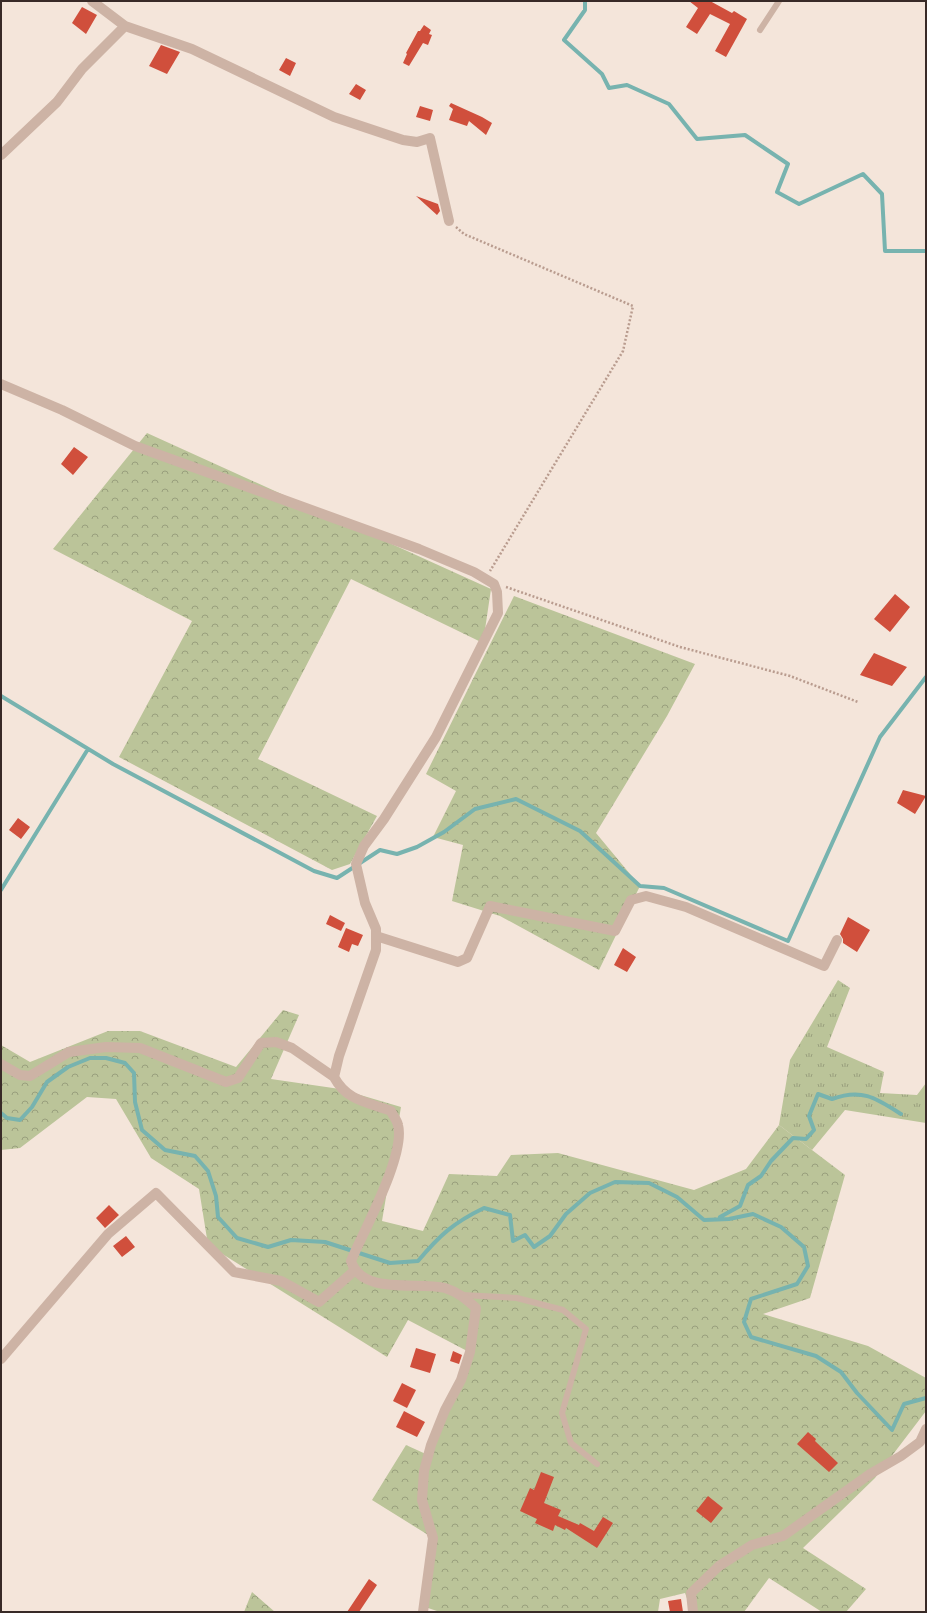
<svg xmlns="http://www.w3.org/2000/svg" width="927" height="1613" viewBox="0 0 927 1613" font-family="Quicksand,sans-serif">
<style>
.grass{fill:url(#grass-tufts)}
.forest{fill:url(#forest-crowns)}
.lines{fill:none;stroke-linecap:round;stroke-linejoin:round}
.stream{stroke:#77b3af;stroke-width:4}
.building{fill:#d04f3c}
.path{stroke:#b99c8f;stroke-width:2.5;stroke-dasharray:2 2;stroke-linecap:butt}
.service{stroke:#cdb3a5;stroke-width:6}
.minor{stroke:#cdb3a5;stroke-width:10}
.tertiary{stroke:#cdb3a5;stroke-width:10}
</style>
<defs>
<pattern id="grass-tufts" width="24" height="20" patternUnits="userSpaceOnUse"><rect width="24" height="20" fill="#bbc499"/><path d="M3 7l-1-3M5 7V3M7 7l1-3M15 17l-1-3M17 17v-4M19 17l1-3" fill="none" stroke="#999f7d"/></pattern>
<pattern id="forest-crowns" width="20" height="18" patternUnits="userSpaceOnUse"><rect width="20" height="18" fill="#bbc499"/><path d="M2 6a3 3 0 1 1 6 0M12 15a3 3 0 1 1 6 0" fill="none" stroke="#999f7d"/></pattern>
</defs>
<rect width="100%" height="100%" fill="#f4e5da"/>
<!-- grass -->
<path class="grass" d="M 838,980 L 850,988 L 827,1047 L 884,1072 L 880,1093 L 917,1095 L 926,1083 L 926,1123 L 845,1110 L 812,1150 L 779,1125 L 790,1060 Z"/>
<!-- forest -->
<path class="forest" d="M 147,433 L 491,589 L 483,643 L 351,579 L 258,759 L 377,816 L 350,864 L 332,870 L 119,757 L 192,621 L 53,549 Z
M 514,596 L 695,664 L 667,716 L 596,833 L 640,886 L 599,970 L 500,916 L 452,901 L 463,845 L 433,837 L 456,791 L 426,774 Z
M 283,1010 L 299,1015 L 271,1079 L 340,1089 L 401,1107 L 382,1221 L 423,1231 L 449,1174 L 497,1176 L 511,1155 L 558,1153 L 694,1190 L 746,1169 L 779,1125 L 845,1175 L 810,1298 L 763,1314 L 868,1346 L 926,1378 L 926,1411 L 875,1478 L 803,1548 L 866,1589 L 846,1612 L 822,1612 L 769,1578 L 744,1612 L 692,1612 L 685,1593 L 660,1599 L 658,1612 L 440,1612 L 425,1607 L 433,1538 L 372,1500 L 406,1445 L 428,1455 L 469,1352 L 408,1320 L 387,1357 L 208,1245 L 199,1189 L 151,1158 L 116,1099 L 87,1097 L 20,1148 L 1,1150 L 1,1045 L 30,1062 L 108,1031 L 140,1031 L 236,1067 Z
M 252,1592 L 275,1612 L 244,1612 Z"/>
<g class="lines">
<!-- stream -->
<path class="stream" d="M 585,1 L 585,10 L 564,40 L 602,74 L 609,88 L 627,85 L 669,104 L 697,139 L 745,135 L 788,164 L 777,192 L 799,204 L 863,174 L 882,194 L 885,251 L 926,251
M 1,696 L 113,764 L 314,871 L 337,878 L 380,850 L 397,854 L 417,847 L 444,832 L 475,809 L 516,799 L 580,831 L 640,886 L 664,888 L 788,941 L 880,737 L 926,677
M 1,890 L 88,749
M 1,1113 L 7,1118 L 20,1120 L 32,1107 L 47,1082 L 68,1067 L 90,1058 L 106,1058 L 125,1063 L 134,1073 L 135,1102 L 142,1130 L 165,1150 L 195,1156 L 208,1171 L 216,1196 L 218,1217 L 237,1238 L 268,1247 L 291,1240 L 325,1242 L 390,1263 L 418,1261 C 440,1235 453,1223 484,1208 L 510,1215 L 513,1241 L 525,1235 L 534,1247 L 550,1236 L 566,1214 L 590,1193 L 615,1182 L 649,1183 L 677,1197 L 704,1220 L 729,1219 L 753,1214 L 781,1227 L 804,1247 L 808,1266 L 797,1284 L 751,1299 L 744,1322 L 751,1337 L 816,1356 L 841,1372 L 857,1393 L 892,1430 L 904,1404 L 926,1398
M 720,1217 L 740,1206 L 748,1185 L 761,1176 L 771,1161 L 793,1138 L 806,1139 L 814,1130 L 809,1116 L 818,1094 L 832,1099 C 862,1088 876,1098 901,1114"/>
</g>
<!-- building -->
<path class="building" d="M 689,1 L 710,1 L 732,13 L 734,11 L 747,19 L 726,57 L 715,51 L 730,24 L 710,14 L 697,34 L 686,27 L 698,8 Z
M 82,7 L 97,15 L 86,34 L 72,23 Z
M 424,25 L 431,30 L 429,34 L 432,35 L 428,45 L 423,43 L 409,66 L 403,63 L 407,54 L 406,53 L 418,31 L 420,31 Z
M 161,45 L 180,52 L 167,74 L 149,66 Z
M 286,58 L 296,63 L 290,76 L 279,70 Z
M 356,84 L 366,90 L 360,100 L 349,94 Z
M 451,103 L 482,117 L 492,123 L 486,135 L 469,121 L 467,126 L 449,120 L 453,109 L 449,106 Z
M 420,106 L 433,110 L 430,121 L 416,117 Z
M 416,196 L 438,204 L 440,211 L 437,215 Z
M 74,447 L 88,457 L 73,475 L 61,464 Z
M 895,594 L 910,607 L 890,632 L 874,619 Z
M 874,653 L 907,667 L 892,686 L 860,675 Z
M 903,790 L 926,796 L 915,814 L 897,803 Z
M 18,818 L 30,827 L 21,839 L 9,830 Z
M 330,915 L 345,923 L 341,931 L 326,924 Z
M 848,917 L 870,930 L 857,952 L 843,943 L 843,939 L 840,934 Z
M 346,928 L 363,935 L 358,946 L 352,944 L 349,952 L 338,947 Z
M 623,948 L 636,957 L 627,972 L 614,965 Z
M 109,1205 L 119,1215 L 105,1228 L 96,1218 Z
M 126,1236 L 135,1247 L 122,1257 L 113,1246 Z
M 416,1348 L 436,1354 L 430,1373 L 410,1367 Z
M 453,1351 L 462,1355 L 459,1364 L 450,1361 Z
M 402,1383 L 416,1390 L 407,1408 L 393,1401 Z
M 404,1411 L 425,1422 L 417,1437 L 396,1427 Z
M 808,1432 L 816,1439 L 815,1441 L 838,1463 L 829,1472 L 797,1444 Z
M 541,1472 L 554,1477 L 544,1503 L 561,1510 L 558,1516 L 579,1525 L 580,1523 L 594,1531 L 603,1517 L 613,1523 L 597,1548 L 566,1528 L 565,1530 L 555,1525 L 553,1531 L 535,1523 L 537,1519 L 520,1511 L 530,1488 L 534,1490 Z
M 708,1496 L 723,1508 L 711,1523 L 696,1511 Z
M 369,1579 L 377,1585 L 359,1612 L 347,1612 Z
M 681,1599 L 683,1612 L 670,1612 L 668,1601 Z"/>
<g class="lines">
<!-- path -->
<path class="path" d="M 456,227 L 464,234 L 633,306 L 623,351 L 490,571
M 506,587 L 680,647 L 790,676 L 858,702"/>
<!-- service -->
<path class="service" d="M 760,30 L 779,1
M 462,1295 L 517,1298 L 563,1310 L 586,1329 L 562,1413 L 571,1443 L 597,1464"/>
<!-- minor -->
<path class="minor" d="M 92,1 L 125,26 L 192,49 L 334,117 L 403,140 L 417,142 L 430,138 L 449,221
M 1,155 L 57,102 L 82,69 L 125,26
M 1,384 L 62,410 L 135,446 L 419,549 L 474,572 L 494,584 L 497,592 L 498,613 L 436,737 L 384,819 L 364,846 L 356,864 L 365,903 L 376,929 L 376,950 L 339,1056 L 334,1077 C 347,1101 367,1102 391,1111 C 393,1116 397,1120 398,1125 C 406,1155 363,1232 351,1261 C 362,1296 418,1281 445,1288 C 458,1292 466,1299 476,1308 L 470,1352 L 461,1380 L 445,1410 L 431,1445 L 424,1471 L 422,1500 L 433,1538 L 423,1612
M 1,1064 L 20,1075 L 30,1076 L 69,1052 L 106,1047 L 140,1048 L 226,1082 L 238,1078 L 261,1043 L 276,1042 L 292,1048 L 334,1077
M 1,1359 L 108,1234 L 156,1193 L 234,1272 L 281,1281 L 319,1302 L 354,1271
M 693,1612 L 691,1593 L 719,1566 L 752,1545 L 783,1536 L 870,1474 L 901,1456 L 920,1442 L 926,1429"/>
<!-- tertiary -->
<path class="tertiary" d="M 376,936 L 458,962 L 467,958 L 490,906 L 615,931 L 631,900 L 646,896 L 686,907 L 824,966 L 837,940"/>
</g>
<!-- border -->
<rect width="927" height="1613" fill="none" stroke="#382a27" stroke-width="4"/>
</svg>
